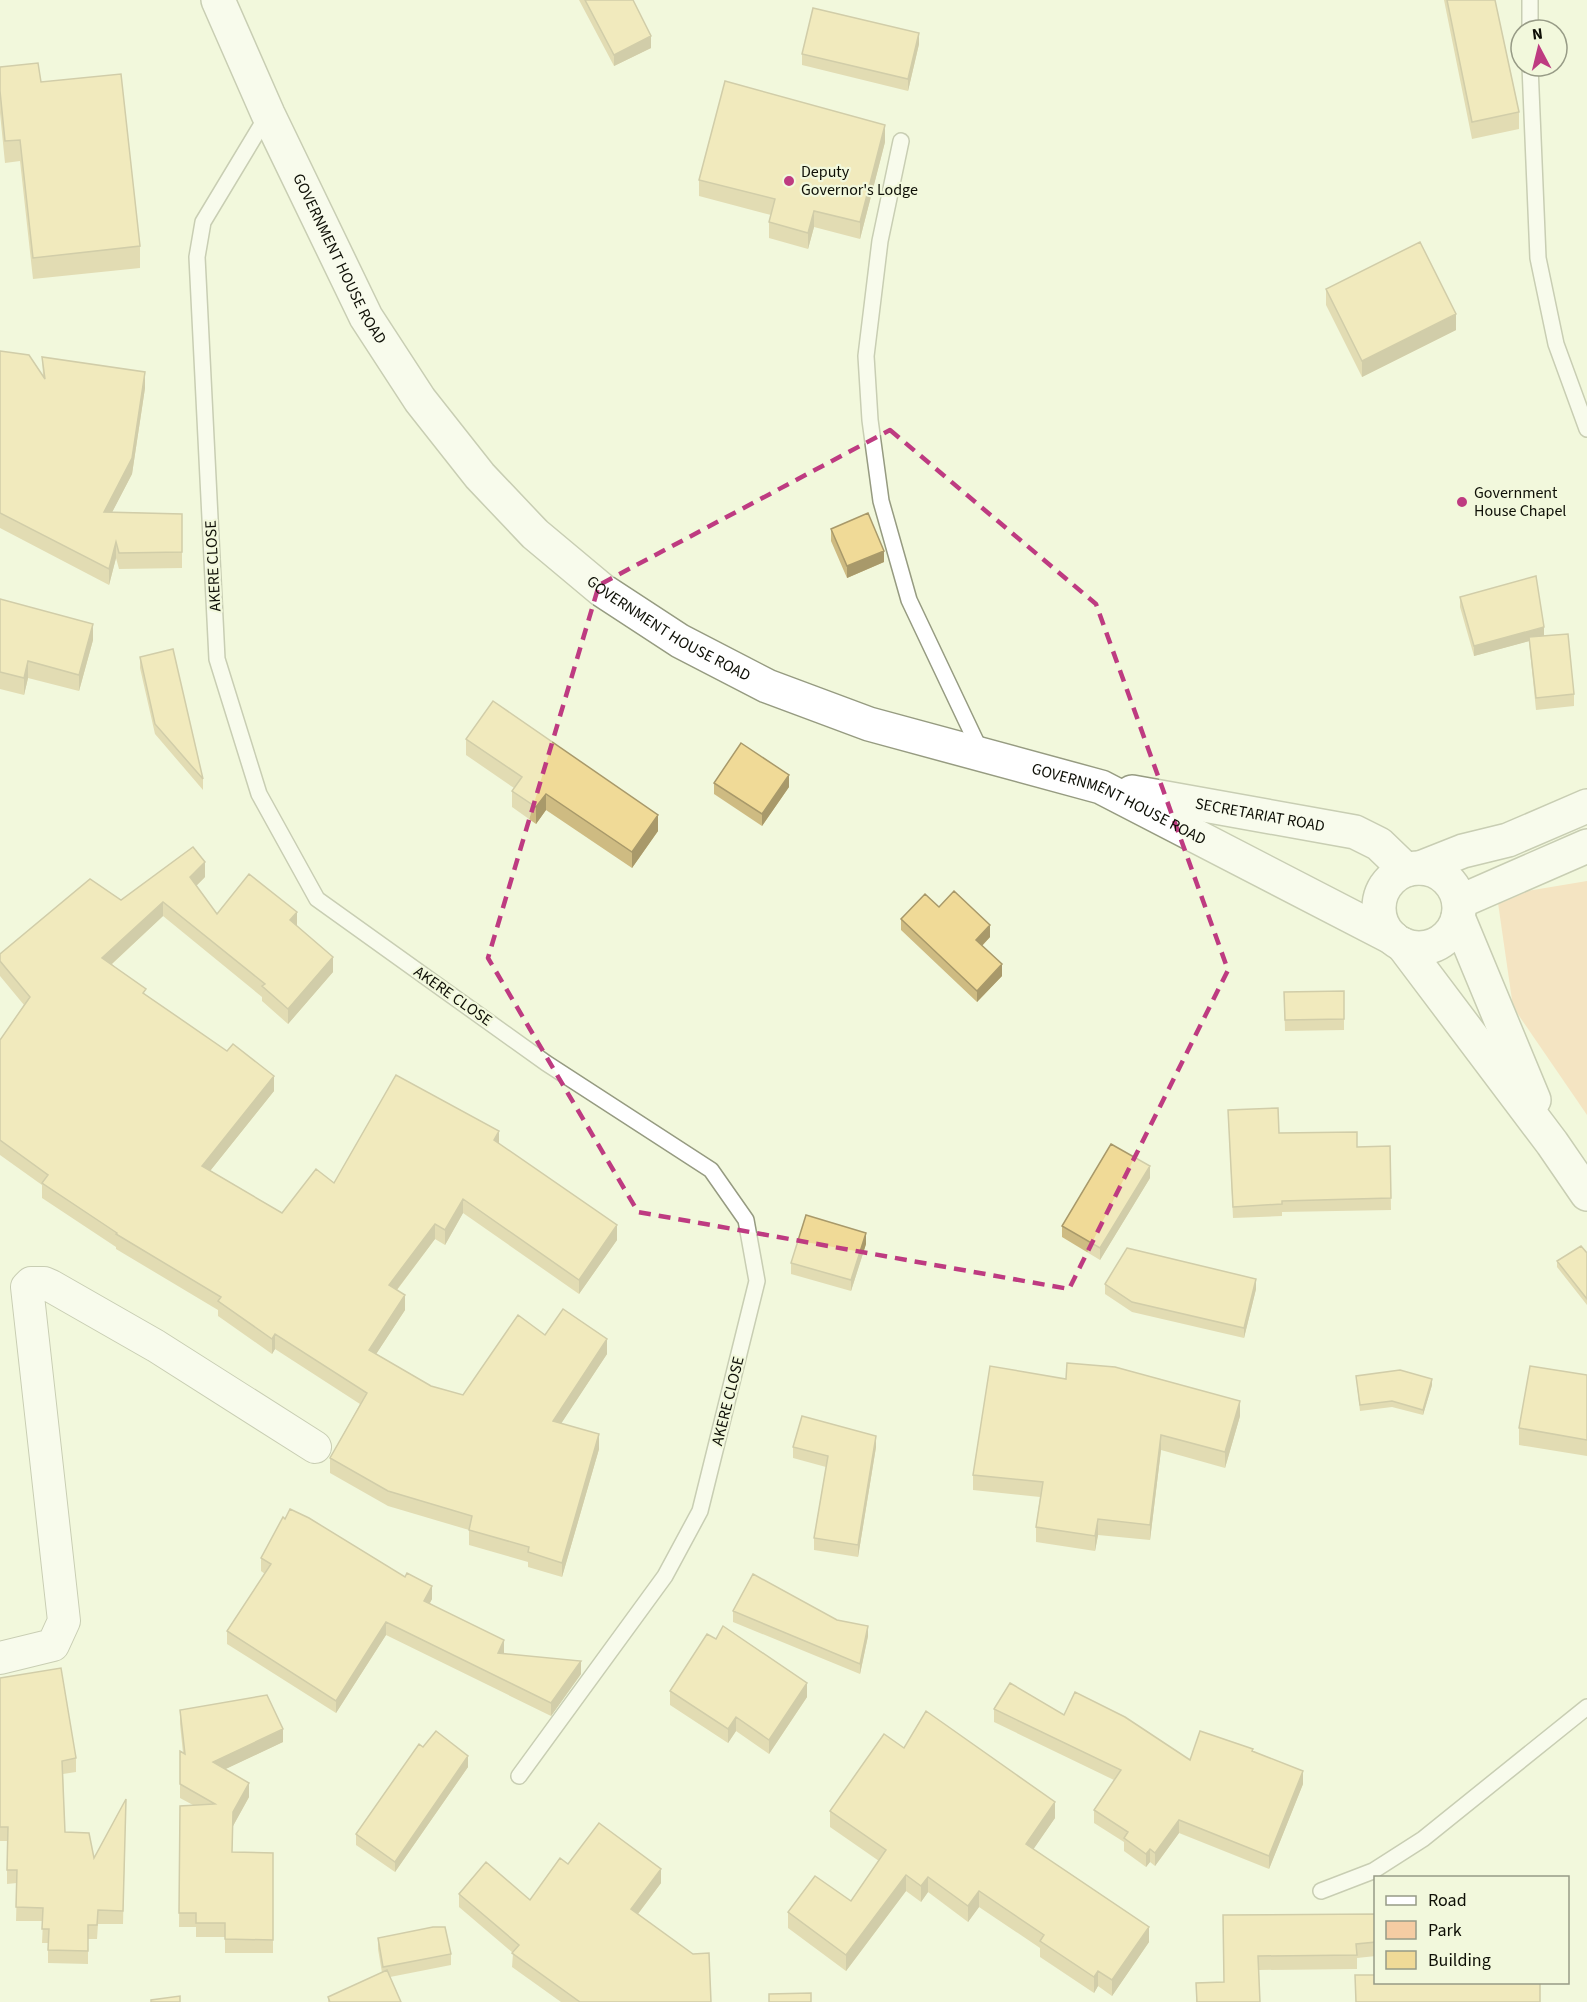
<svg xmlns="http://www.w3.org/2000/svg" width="1587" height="2002" viewBox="0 0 1587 2002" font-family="'Source Sans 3',sans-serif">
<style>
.green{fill:#f5cca3}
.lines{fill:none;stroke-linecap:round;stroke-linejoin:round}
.service-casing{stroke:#969b81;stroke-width:18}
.minor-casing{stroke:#969b81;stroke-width:34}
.tertiary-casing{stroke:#969b81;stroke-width:36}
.service{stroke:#fff;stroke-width:15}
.minor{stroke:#fff;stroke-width:32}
.tertiary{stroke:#fff;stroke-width:33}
.wall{fill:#cebb82}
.shaded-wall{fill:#a8996a}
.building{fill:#f0da97;stroke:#a8996a;stroke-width:1.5}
.marked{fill:none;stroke:#be3b81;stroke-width:4.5;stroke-dasharray:12 8;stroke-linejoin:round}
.poi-dot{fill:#be3b81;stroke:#f2f8dc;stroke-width:2}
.labels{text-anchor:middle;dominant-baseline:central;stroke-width:4.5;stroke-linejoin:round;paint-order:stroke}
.poi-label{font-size:16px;fill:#0e0f06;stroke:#f2f8dc;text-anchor:start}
.street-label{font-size:16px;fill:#0e0f06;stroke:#f2f8dc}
</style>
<rect width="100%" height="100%" fill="#f2f8dc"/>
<!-- green -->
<path class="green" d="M 1587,881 L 1587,1115 L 1513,1007 L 1497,896 Z"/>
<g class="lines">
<defs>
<path id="service" d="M 1530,0 L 1530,30
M 1530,66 L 1538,258 L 1556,344 L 1587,429
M 268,114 L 203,222 L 197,257 L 217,659 L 259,794 L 317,899 L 546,1063 L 711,1170 L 746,1220 L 757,1281 L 700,1511 L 665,1576 L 519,1776
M 901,141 L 880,241 L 866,356 L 870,420 L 881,501 L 909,600 L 981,752
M 1321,1891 L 1373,1871 L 1423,1839 L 1587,1707"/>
<path id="minor" d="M 0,1658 L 53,1645 L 64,1621 L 27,1287 L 31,1283 L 44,1283 L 51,1286 L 156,1346 L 315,1447"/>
<g id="tertiary">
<path id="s1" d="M 218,0 L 268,114 L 366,317 L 420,400 L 480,476 L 535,534 L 602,590 L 680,641 L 767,686 L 869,724 L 1101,787 L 1393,938"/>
<path id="s2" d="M 1132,792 L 1355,832 L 1379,844 L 1406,870"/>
<path d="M 1420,868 L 1463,851 L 1508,840 L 1587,806"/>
<circle cx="1419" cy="908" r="40"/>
<path d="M 1459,902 L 1587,846"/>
<path d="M 1458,917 L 1534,1100"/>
<path d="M 1402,944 L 1552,1143 L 1587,1194"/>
</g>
</defs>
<!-- service casing -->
<use href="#service" class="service-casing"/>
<!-- minor casing -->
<use href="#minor" class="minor-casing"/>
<!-- tertiary casing -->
<use href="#tertiary" class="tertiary-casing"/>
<!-- service -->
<use href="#service" class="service"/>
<!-- minor -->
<use href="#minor" class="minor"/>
<!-- tertiary -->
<use href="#tertiary" class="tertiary"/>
</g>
<!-- wall -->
<path class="wall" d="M 579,0 L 633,0 L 651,48 L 614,66 Z
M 1444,0 L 1495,0 L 1519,112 L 1519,129 L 1472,139 Z
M 919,44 L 908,91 L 802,65 L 802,54 Z
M 0,67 L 140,246 L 140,268 L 33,279 L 20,161 L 5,163 L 0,113 Z
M 885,142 L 860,239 L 814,227 L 808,249 L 769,238 L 769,222 L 771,215 L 699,196 L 699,180 Z
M 1326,289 L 1456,330 L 1362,377 L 1326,305 Z
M 0,351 L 43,376 L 42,357 L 145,388 L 132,474 L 112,512 L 182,514 L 182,568 L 119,569 L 116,558 L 109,585 L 0,528 Z
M 831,529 L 884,562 L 847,578 L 831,541 Z
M 1460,597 L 1544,636 L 1574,694 L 1574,706 L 1536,710 L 1529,641 L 1474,656 L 1460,607 Z
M 0,599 L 93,640 L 79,691 L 28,678 L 24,695 L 0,689 Z
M 140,657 L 203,779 L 203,790 L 155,734 L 140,668 Z
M 466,739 L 658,831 L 632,868 L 546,810 L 536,824 L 512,807 L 512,791 L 514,788 L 466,755 Z
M 714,783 L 789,787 L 762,826 L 714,794 Z
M 205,877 L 196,886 L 217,914 L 297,926 L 333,972 L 288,1024 L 262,1001 L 262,997 L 163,916 L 112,964 L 146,995 L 274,1091 L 210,1171 L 282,1213 L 334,1183 L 499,1144 L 617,1240 L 579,1294 L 463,1213 L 445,1245 L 435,1239 L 397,1290 L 405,1310 L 376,1354 L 431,1386 L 463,1395 L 545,1335 L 607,1354 L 561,1423 L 599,1449 L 562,1577 L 528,1567 L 528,1562 L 469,1545 L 469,1530 L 388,1506 L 330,1473 L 330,1458 L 360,1404 L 275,1349 L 272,1354 L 218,1316 L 218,1310 L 116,1249 L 116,1247 L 42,1198 L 42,1185 L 0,1155 L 0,1040 L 24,1005 L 0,976 L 0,954 L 121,900 Z
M 939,907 L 990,937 L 982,946 L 1002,976 L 977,1002 L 901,930 L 901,919 Z
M 1344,991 L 1344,1030 L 1285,1031 L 1284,992 Z
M 1228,1110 L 1279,1133 L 1357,1147 L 1390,1146 L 1391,1210 L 1282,1212 L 1282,1216 L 1233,1218 Z
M 1150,1178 L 1100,1260 L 1062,1237 L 1062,1226 Z
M 866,1244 L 851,1291 L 791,1274 L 791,1263 Z
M 1587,1253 L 1587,1305 L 1557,1267 L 1557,1261 Z
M 1105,1284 L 1256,1289 L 1244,1338 L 1132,1312 L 1105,1294 Z
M 1587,1375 L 1587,1456 L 1519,1445 L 1519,1428 Z
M 1356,1376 L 1432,1385 L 1423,1415 L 1392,1407 L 1360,1411 Z
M 1240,1416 L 1225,1468 L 1161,1450 L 1150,1540 L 1098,1535 L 1095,1551 L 1036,1542 L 1036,1527 L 1040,1497 L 973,1490 L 973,1475 Z
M 793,1447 L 876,1447 L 858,1557 L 814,1550 L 814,1538 L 826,1467 L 793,1458 Z
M 261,1558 L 432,1599 L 430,1603 L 504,1653 L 581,1674 L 551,1716 L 386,1635 L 336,1713 L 227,1644 L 227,1631 L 265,1574 L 261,1571 Z
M 733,1611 L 868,1636 L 860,1674 L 733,1622 Z
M 0,1678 L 76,1758 L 76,1772 L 63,1774 L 65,1832 L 94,1858 L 126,1799 L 123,1924 L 98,1924 L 97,1939 L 88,1939 L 88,1964 L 48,1963 L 48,1943 L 42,1943 L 43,1921 L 16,1921 L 17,1883 L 7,1884 L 7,1841 L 0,1841 Z
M 670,1691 L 807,1697 L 769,1754 L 736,1731 L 728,1743 L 670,1705 Z
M 994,1709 L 1064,1715 L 1190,1760 L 1253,1751 L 1303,1784 L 1269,1869 L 1179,1833 L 1155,1866 L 1150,1862 L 1146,1867 L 1124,1851 L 1124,1842 L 1094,1823 L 1094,1810 L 1114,1780 L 994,1722 Z
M 180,1710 L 283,1742 L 225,1769 L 249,1797 L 233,1826 L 232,1852 L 273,1853 L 273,1953 L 225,1953 L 225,1937 L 196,1937 L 196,1927 L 179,1927 L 180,1806 L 193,1805 L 180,1798 L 180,1751 L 183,1753 L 180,1724 Z
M 423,1747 L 468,1767 L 395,1872 L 356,1845 L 356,1834 Z
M 904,1748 L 1055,1818 L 1033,1849 L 1149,1942 L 1112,1996 L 1098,1986 L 1094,1993 L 1040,1957 L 1040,1948 L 979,1907 L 968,1922 L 928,1892 L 921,1902 L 906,1891 L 846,1971 L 788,1928 L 788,1912 L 851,1901 L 879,1861 L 830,1827 L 830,1811 Z
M 568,1864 L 661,1883 L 638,1914 L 711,2002 L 561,2002 L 512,1967 L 513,1953 L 459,1907 L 459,1894 L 530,1900 Z
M 1376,1914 L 1376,1956 L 1357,1958 L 1357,1969 L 1259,1970 L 1260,2002 L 1196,2002 L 1196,1983 L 1224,1982 L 1223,1915 Z
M 378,1938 L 451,1954 L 451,1965 L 390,1977 L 401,2002 L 328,2002 L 328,1997 L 382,1973 L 378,1949 Z"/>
<!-- shaded-wall -->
<path class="shaded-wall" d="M 919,33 L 919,44 L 908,91 L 908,79 Z
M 651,36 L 651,48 L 614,66 L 614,55 Z
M 885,125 L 885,142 L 860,239 L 860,222 Z
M 814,211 L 814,227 L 808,249 L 808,233 Z
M 1456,314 L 1456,330 L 1362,377 L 1362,361 Z
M 145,372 L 145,388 L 132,474 L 104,528 L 104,512 Z
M 116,542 L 116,558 L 109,585 L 109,569 Z
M 884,551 L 884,562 L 847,578 L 847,566 Z
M 93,624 L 93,640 L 79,691 L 79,675 Z
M 1544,627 L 1544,637 L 1474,656 L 1474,646 Z
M 28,661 L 28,678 L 24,695 L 24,678 Z
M 789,775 L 789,787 L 762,826 L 762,814 Z
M 546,794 L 546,810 L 536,824 L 536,807 Z
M 658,815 L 658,831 L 632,868 L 632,852 Z
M 205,862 L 205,877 L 190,892 L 190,877 Z
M 163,902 L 163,916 L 102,973 L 102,958 Z
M 297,912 L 297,927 L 290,920 Z
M 990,925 L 990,937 L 976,952 L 976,940 Z
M 333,957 L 333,972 L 288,1024 L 288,1009 Z
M 1002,964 L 1002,976 L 977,1002 L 977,991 Z
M 274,1076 L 274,1091 L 202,1181 L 202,1166 Z
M 499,1131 L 499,1146 L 494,1140 Z
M 1150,1166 L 1150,1178 L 1100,1260 L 1100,1248 Z
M 463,1199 L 463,1213 L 445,1245 L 445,1230 Z
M 435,1224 L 435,1239 L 389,1300 L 389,1285 Z
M 617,1225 L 617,1240 L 579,1294 L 579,1280 Z
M 866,1233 L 866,1244 L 851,1291 L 851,1280 Z
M 1256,1279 L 1256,1289 L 1244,1338 L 1244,1328 Z
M 405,1295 L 405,1310 L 369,1365 L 369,1350 Z
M 275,1334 L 275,1349 L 272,1354 L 272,1339 Z
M 607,1339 L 607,1354 L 553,1436 L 553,1421 Z
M 1432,1379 L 1432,1385 L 1423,1415 L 1423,1410 Z
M 1240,1401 L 1240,1416 L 1225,1468 L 1225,1452 Z
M 599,1434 L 599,1449 L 562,1577 L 562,1563 Z
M 1161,1435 L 1161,1450 L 1150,1540 L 1150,1525 Z
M 876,1436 L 876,1447 L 858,1557 L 858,1545 Z
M 1098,1519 L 1098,1535 L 1095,1551 L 1095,1536 Z
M 432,1586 L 432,1599 L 424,1613 L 424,1601 Z
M 386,1622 L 386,1635 L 336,1713 L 336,1701 Z
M 868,1626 L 868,1636 L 860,1674 L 860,1664 Z
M 504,1640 L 504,1653 L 498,1653 Z
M 581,1661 L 581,1674 L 551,1716 L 551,1703 Z
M 807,1683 L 807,1697 L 769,1754 L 769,1740 Z
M 736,1717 L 736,1731 L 728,1743 L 728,1729 Z
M 283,1729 L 283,1742 L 213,1775 L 213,1762 Z
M 468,1756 L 468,1767 L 395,1872 L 395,1862 Z
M 1303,1771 L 1303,1784 L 1269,1869 L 1269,1856 Z
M 249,1783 L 249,1797 L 233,1826 L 233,1812 Z
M 1055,1802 L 1055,1818 L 1026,1860 L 1026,1844 Z
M 1179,1820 L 1179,1833 L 1155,1866 L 1155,1853 Z
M 1150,1849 L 1150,1862 L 1146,1867 L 1146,1854 Z
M 661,1869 L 661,1883 L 631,1923 L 631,1909 Z
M 906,1875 L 906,1891 L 846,1971 L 846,1955 Z
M 928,1877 L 928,1892 L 921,1902 L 921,1886 Z
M 979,1891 L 979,1907 L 968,1922 L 968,1906 Z
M 1149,1927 L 1149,1942 L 1112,1996 L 1112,1980 Z
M 1098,1971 L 1098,1986 L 1094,1993 L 1094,1977 Z"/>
<!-- building -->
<path class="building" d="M 585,0 L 633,0 L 651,36 L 614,55 Z
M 1447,0 L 1495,0 L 1519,112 L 1472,122 Z
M 813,8 L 919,33 L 908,79 L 802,54 Z
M 38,63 L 41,82 L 121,74 L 140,246 L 33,258 L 20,140 L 5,141 L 0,91 L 0,67 Z
M 725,81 L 885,125 L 860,222 L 814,211 L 808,233 L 769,222 L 775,199 L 699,180 Z
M 1420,242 L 1456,314 L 1362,361 L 1326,289 Z
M 0,351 L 29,355 L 45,379 L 42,357 L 145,372 L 132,458 L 104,512 L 182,514 L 182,552 L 119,553 L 116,542 L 109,569 L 0,513 Z
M 868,513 L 884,551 L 847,566 L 831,529 Z
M 1536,576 L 1544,627 L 1474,646 L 1460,597 Z
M 0,599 L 93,624 L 79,675 L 28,661 L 24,678 L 0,672 Z
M 1568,634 L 1574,694 L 1536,698 L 1529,637 Z
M 173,649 L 203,779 L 155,724 L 140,657 Z
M 493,701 L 658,815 L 632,852 L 546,794 L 536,807 L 512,791 L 522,777 L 466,739 Z
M 741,743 L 789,775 L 762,814 L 714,783 Z
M 193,847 L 205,862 L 190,877 L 217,914 L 249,874 L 297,912 L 290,920 L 333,957 L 288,1009 L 262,986 L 265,984 L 163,902 L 102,958 L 146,989 L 143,993 L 227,1051 L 233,1044 L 274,1076 L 202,1166 L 282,1213 L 316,1169 L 334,1183 L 396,1075 L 499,1131 L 494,1140 L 617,1225 L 579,1280 L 463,1199 L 445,1230 L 435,1224 L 389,1285 L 405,1295 L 369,1350 L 431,1386 L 463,1395 L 518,1315 L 545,1335 L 563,1309 L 607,1339 L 553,1421 L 599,1434 L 562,1563 L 528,1552 L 529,1547 L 469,1530 L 472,1516 L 388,1491 L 330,1458 L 367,1393 L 275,1334 L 272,1339 L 218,1301 L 221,1297 L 116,1234 L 117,1233 L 42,1183 L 48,1175 L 0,1140 L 0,1040 L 30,997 L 0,961 L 0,954 L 90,879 L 121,900 Z
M 954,891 L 990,925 L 976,940 L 1002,964 L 977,991 L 901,919 L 925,894 L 939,907 Z
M 1344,991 L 1344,1019 L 1285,1020 L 1284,992 Z
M 1278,1108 L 1279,1133 L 1357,1132 L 1357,1147 L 1390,1146 L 1391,1198 L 1282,1201 L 1282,1204 L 1233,1207 L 1228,1110 Z
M 1111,1144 L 1150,1166 L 1100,1248 L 1062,1226 Z
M 806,1215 L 866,1233 L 851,1280 L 791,1263 Z
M 1581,1246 L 1587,1253 L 1587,1299 L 1557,1261 Z
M 1127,1248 L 1256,1279 L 1244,1328 L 1132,1302 L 1105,1284 Z
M 1067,1363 L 1115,1367 L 1240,1401 L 1225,1452 L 1161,1435 L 1150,1525 L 1098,1519 L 1095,1536 L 1036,1527 L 1043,1482 L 973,1475 L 990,1366 L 1066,1379 Z
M 1530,1366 L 1587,1375 L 1587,1440 L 1519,1428 Z
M 1400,1370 L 1432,1379 L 1423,1410 L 1392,1401 L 1360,1405 L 1356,1376 Z
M 802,1416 L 876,1436 L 858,1545 L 814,1538 L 828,1456 L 793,1447 Z
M 290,1509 L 309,1518 L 405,1577 L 407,1573 L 432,1586 L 424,1601 L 504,1640 L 498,1653 L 581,1661 L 551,1703 L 386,1622 L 336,1701 L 227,1631 L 271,1564 L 261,1558 L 283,1517 L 285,1519 Z
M 753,1574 L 837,1620 L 868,1626 L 860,1664 L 733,1611 Z
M 723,1626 L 807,1683 L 769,1740 L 736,1717 L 728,1729 L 670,1691 L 707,1634 L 716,1639 Z
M 61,1668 L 76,1758 L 62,1761 L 65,1832 L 89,1833 L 94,1858 L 126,1799 L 123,1911 L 98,1910 L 97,1925 L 88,1925 L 88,1951 L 48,1950 L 49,1929 L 42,1929 L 43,1908 L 16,1907 L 17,1870 L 7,1870 L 8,1827 L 0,1827 L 0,1678 Z
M 1010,1683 L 1064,1715 L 1075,1692 L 1125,1717 L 1190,1760 L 1200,1731 L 1253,1749 L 1252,1751 L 1303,1771 L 1269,1856 L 1179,1820 L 1155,1853 L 1150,1849 L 1146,1854 L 1124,1838 L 1128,1832 L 1094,1810 L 1121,1770 L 994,1709 Z
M 267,1695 L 283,1729 L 213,1762 L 249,1783 L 233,1812 L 232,1852 L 273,1853 L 273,1940 L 225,1939 L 225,1923 L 196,1923 L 196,1913 L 179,1913 L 180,1806 L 215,1804 L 180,1784 L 180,1751 L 185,1754 L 180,1710 Z
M 926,1711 L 1055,1802 L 1026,1844 L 1149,1927 L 1112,1980 L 1098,1971 L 1094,1977 L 1040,1941 L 1044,1935 L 979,1891 L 968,1906 L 928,1877 L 921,1886 L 906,1875 L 846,1955 L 788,1912 L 815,1876 L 851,1901 L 886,1850 L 830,1811 L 884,1734 L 904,1748 Z
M 436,1731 L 468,1756 L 395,1862 L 356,1834 L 419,1744 L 423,1747 Z
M 599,1823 L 661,1869 L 631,1909 L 693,1954 L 709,1953 L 711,2002 L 580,2002 L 512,1953 L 519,1945 L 459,1894 L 486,1862 L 530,1900 L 560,1858 L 568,1864 Z
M 1376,1914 L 1376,1942 L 1356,1944 L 1357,1955 L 1258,1956 L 1260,2002 L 1197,2002 L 1196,1983 L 1224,1982 L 1223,1915 Z
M 433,1927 L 445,1927 L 451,1954 L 383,1967 L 378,1938 Z
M 387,1970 L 401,2002 L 330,2002 L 328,1997 Z
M 1355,1975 L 1376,1975 L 1376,1983 L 1540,1983 L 1540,2002 L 1356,2002 Z
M 811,1993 L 811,2002 L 769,2002 L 769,1994 Z
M 180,1996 L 180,2002 L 151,2002 L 151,2000 Z"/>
<!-- marked area -->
<path d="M0 0H1587V2002H0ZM 890,430 L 1096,604 L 1228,970 L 1069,1289 L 638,1212 L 488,958 L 599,585 Z" fill="#f2f8dc" fill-opacity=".55" fill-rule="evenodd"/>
<path class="marked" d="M 890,430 L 1096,604 L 1228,970 L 1069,1289 L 638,1212 L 488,958 L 599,585 Z"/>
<!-- markers -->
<g class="poi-dot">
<circle cx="789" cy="181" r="6"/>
<circle cx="1462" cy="502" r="6"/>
</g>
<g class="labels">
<!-- poi labels -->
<g class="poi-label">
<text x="801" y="172">Deputy<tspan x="801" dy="18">Governor's Lodge</tspan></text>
<text x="1474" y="493">Government<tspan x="1474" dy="18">House Chapel</tspan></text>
</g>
<!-- street labels -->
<g class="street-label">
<text stroke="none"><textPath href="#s1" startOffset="286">GOVERNMENT HOUSE ROAD</textPath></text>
<text transform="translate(213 566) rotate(-93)">AKERE CLOSE</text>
<text stroke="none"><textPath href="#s1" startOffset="790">GOVERNMENT HOUSE ROAD</textPath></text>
<text stroke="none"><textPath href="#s1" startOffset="1276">GOVERNMENT HOUSE ROAD</textPath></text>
<text stroke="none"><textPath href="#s2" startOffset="130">SECRETARIAT ROAD</textPath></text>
<text transform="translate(453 996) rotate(35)">AKERE CLOSE</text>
<text transform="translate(728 1401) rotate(-76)">AKERE CLOSE</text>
</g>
</g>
<!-- legend -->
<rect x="1374" y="1876" width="195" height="108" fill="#f2f8dc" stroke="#979b86" stroke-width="1.5"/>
<rect x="1386" y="1896" width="30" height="9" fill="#ffffff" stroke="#979b86" stroke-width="1.5"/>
<text x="1428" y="1906" font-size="18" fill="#0e0f06">Road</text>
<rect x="1386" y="1921" width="30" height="18" fill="#f5cca3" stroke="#979b86" stroke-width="1.5"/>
<text x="1428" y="1936" font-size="18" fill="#0e0f06">Park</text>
<rect x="1386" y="1951" width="30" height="18" fill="#f0da97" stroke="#979b86" stroke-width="1.5"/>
<text x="1428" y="1966" font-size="18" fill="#0e0f06">Building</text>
<!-- north arrow -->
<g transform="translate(1539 48) rotate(353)"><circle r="28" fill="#f2f8dc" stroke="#979b86" stroke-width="1.5"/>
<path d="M0-4.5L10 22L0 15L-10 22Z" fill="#be3b81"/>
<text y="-9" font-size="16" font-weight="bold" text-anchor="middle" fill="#0e0f06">N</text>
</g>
</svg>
